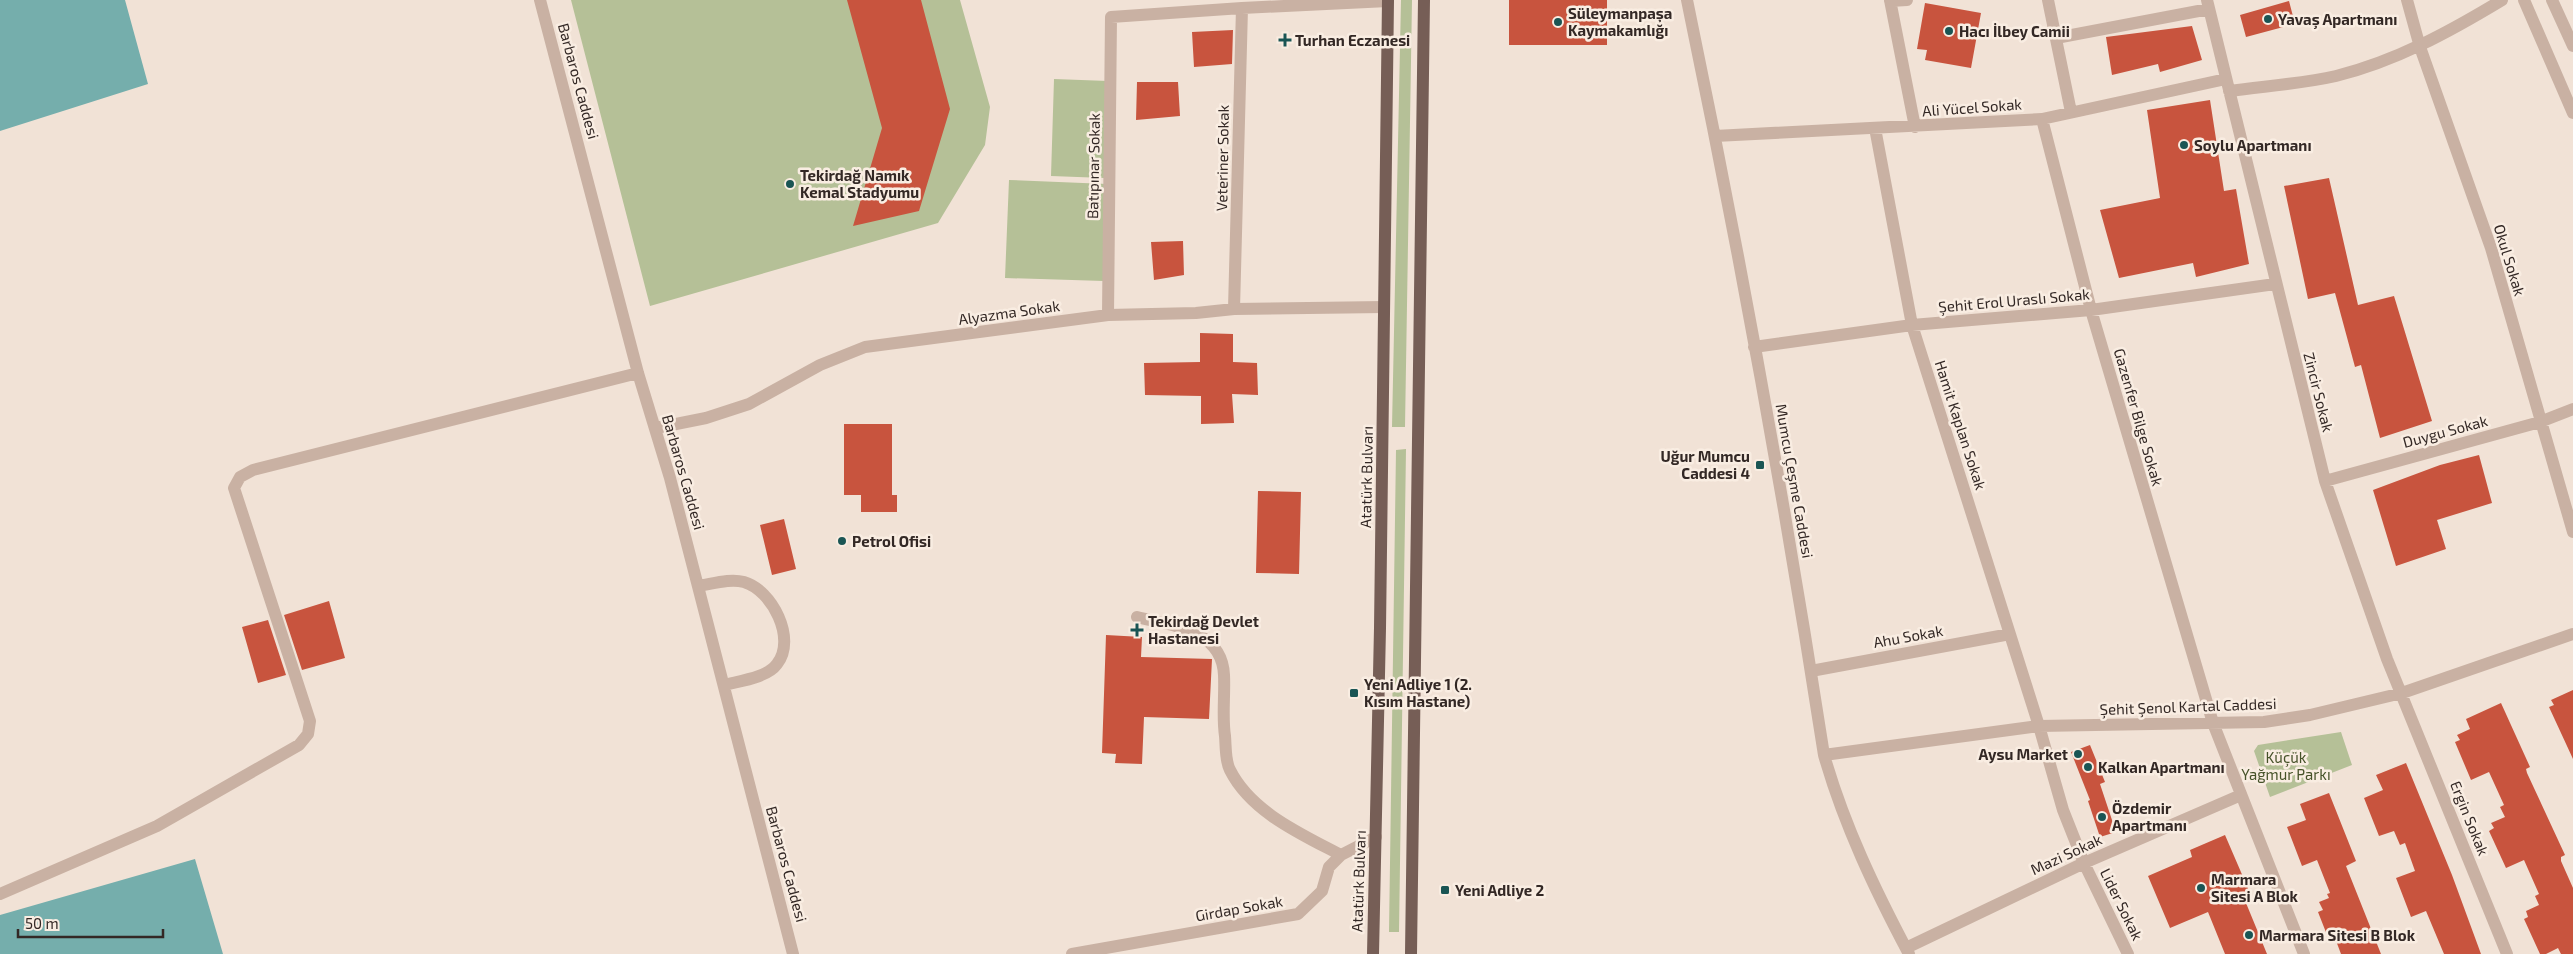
<svg xmlns="http://www.w3.org/2000/svg" width="2573" height="954" viewBox="0 0 2573 954" font-family="'Exo 2',sans-serif">
<style>
.green{fill:#b5c097}
.water{fill:#75aeac}
.building{fill:#c8543e}
.lines{fill:none;stroke-linecap:round;stroke-linejoin:round}
.minor{stroke:#c9b1a3;stroke-width:12}
.major{stroke:#765e56;stroke-width:12}
.poi-dot{fill:#1a5554;stroke:#f9ede2;stroke-width:2}
.labels{text-anchor:middle;dominant-baseline:central;stroke-width:5;stroke-linejoin:round;paint-order:stroke}
.poi-label{font-size:15px;font-weight:bold;fill:#332825;stroke:#f9ede2;text-anchor:start}
.street-label{font-size:15px;fill:#332825;stroke:#f9ede2}
.park-label{font-size:15px;fill:#465229;stroke:#f9ede2}
</style>
<rect width="100%" height="100%" fill="#f1e2d6"/>
<!-- green -->
<path class="green" d="M 571,0 L 960,0 L 990,107 L 985,145 L 938,223 L 650,306 Z
M 1401,0 L 1412,0 L 1405,427 L 1392,427 Z
M 1054,79 L 1108,81 L 1104,178 L 1051,176 Z
M 1009,180 L 1107,184 L 1104,281 L 1005,278 Z
M 1406,449 L 1399,932 L 1389,932 L 1396,450 Z
M 2341,732 L 2352,765 L 2270,797 L 2254,751 L 2258,745 Z"/>
<!-- water -->
<path class="water" d="M 0,0 L 125,0 L 148,84 L 0,131 Z
M 195,859 L 223,954 L 0,954 L 0,915 Z"/>
<!-- building -->
<path class="building" d="M 847,0 L 921,0 L 950,109 L 919,211 L 853,226 L 882,128 Z
M 1509,0 L 1607,0 L 1607,45 L 1509,45 Z
M 2289,1 L 2295,24 L 2246,37 L 2240,15 Z
M 1925,3 L 1981,13 L 1971,68 L 1925,60 L 1927,50 L 1917,49 Z
M 2192,26 L 2202,60 L 2160,72 L 2158,64 L 2112,75 L 2106,37 Z
M 1233,30 L 1232,64 L 1194,67 L 1192,32 Z
M 1137,82 L 1178,82 L 1180,116 L 1136,120 Z
M 2210,100 L 2224,191 L 2236,189 L 2249,264 L 2196,277 L 2193,263 L 2119,278 L 2100,210 L 2160,198 L 2147,110 Z
M 2329,178 L 2358,305 L 2394,296 L 2432,421 L 2380,438 L 2361,365 L 2355,367 L 2335,293 L 2308,299 L 2284,186 Z
M 1183,241 L 1184,275 L 1154,280 L 1151,242 Z
M 1200,333 L 1233,334 L 1233,362 L 1257,363 L 1258,395 L 1232,394 L 1234,423 L 1201,424 L 1201,396 L 1145,395 L 1144,363 L 1200,362 Z
M 844,424 L 892,424 L 892,495 L 897,495 L 897,512 L 861,512 L 861,495 L 844,495 Z
M 2479,455 L 2492,503 L 2437,520 L 2446,549 L 2396,566 L 2373,490 L 2440,465 Z
M 1258,491 L 1301,492 L 1299,574 L 1256,573 Z
M 784,519 L 796,569 L 772,575 L 760,525 Z
M 329,601 L 345,658 L 302,670 L 284,615 Z
M 268,620 L 286,675 L 258,683 L 242,627 Z
M 1106,635 L 1142,637 L 1141,657 L 1212,659 L 1209,719 L 1144,717 L 1142,764 L 1115,763 L 1116,754 L 1102,753 Z
M 2573,690 L 2573,759 L 2549,707 L 2554,705 L 2551,700 Z
M 2501,703 L 2530,767 L 2526,769 L 2527,773 L 2565,855 L 2561,857 L 2561,861 L 2573,888 L 2573,954 L 2561,954 L 2558,948 L 2546,954 L 2540,954 L 2524,919 L 2528,917 L 2526,911 L 2539,905 L 2535,896 L 2539,894 L 2524,860 L 2506,868 L 2489,831 L 2494,828 L 2491,823 L 2505,817 L 2500,807 L 2504,805 L 2489,772 L 2471,780 L 2455,742 L 2460,740 L 2457,735 L 2470,729 L 2466,719 Z
M 2090,745 L 2105,782 L 2100,784 L 2116,832 L 2100,837 L 2088,801 L 2090,800 L 2071,752 Z
M 2406,763 L 2452,875 L 2481,954 L 2444,954 L 2426,911 L 2411,917 L 2396,878 L 2415,871 L 2405,843 L 2400,845 L 2394,831 L 2379,836 L 2364,798 L 2383,790 L 2376,775 Z
M 2329,793 L 2356,861 L 2346,866 L 2381,954 L 2341,954 L 2335,938 L 2329,940 L 2318,912 L 2323,910 L 2319,902 L 2329,898 L 2327,894 L 2330,893 L 2317,860 L 2302,866 L 2287,827 L 2306,820 L 2300,804 Z
M 2225,835 L 2253,900 L 2246,903 L 2267,954 L 2225,954 L 2208,912 L 2170,928 L 2148,876 L 2192,857 L 2190,850 Z"/>
<g class="lines">
<!-- minor -->
<path class="minor" d="M 540,0 L 638,373 L 670,478 L 793,954
M 1687,0 C 1739,250 1785,502 1824,755 C 1844,825 1875,890 1909,954
M 1890,0 L 1915,127
M 2048,0 L 2071,112
M 2207,0 L 2325,481 L 2387,659 L 2507,954
M 2407,0 L 2420,47 L 2491,248 L 2573,532
M 2524,0 L 2573,113
M 2552,0 L 2573,46
M 1890,1 L 1907,0
M 2056,38 L 2209,9
M 2229,91 C 2265,86 2301,84 2336,76 C 2396,61 2449,32 2502,0
M 2042,119 L 2091,310 L 2213,723 L 2304,954
M 1875,128 L 1912,325 L 2039,726 L 2063,810 L 2084,863 L 2128,954
M 1715,136 L 2042,119 L 2226,79
M 1234,309 L 1242,8
M 1108,315 L 1111,17 L 1242,8 L 1388,1
M 1754,347 L 1912,325 L 2091,310 L 2275,284
M 656,428 L 706,418 L 749,404 L 820,365 L 865,347 L 1108,315 L 1196,313 L 1234,309 L 1384,307
M 2325,481 L 2540,422 L 2573,409
M 698,586 C 712,584 730,578 744,582 C 772,590 797,639 777,664 C 767,678 739,681 724,685
M 1137,617 C 1172,626 1222,629 1224,675 C 1225,696 1222,716 1225,736 C 1226,747 1225,761 1230,770 C 1251,812 1301,834 1341,855
M 1811,671 L 2010,634
M 1824,755 L 2039,726 L 2264,722 L 2310,715 L 2402,693 L 2573,634
M 0,894 L 157,826 L 299,745 L 308,734 L 310,721 L 234,488 L 240,477 L 253,470 L 638,373
M 1906,948 L 2084,863 L 2241,795
M 1072,954 L 1298,914 L 1322,891 L 1329,867 L 1341,855 L 1376,837"/>
<!-- major -->
<path class="major" d="M 1373,954 L 1380,628 L 1388,0
M 1411,954 L 1424,0"/>
</g>
<!-- markers -->
<g class="poi-dot">
<circle cx="2268" cy="19" r="5"/>
<circle cx="1558" cy="22" r="5"/>
<circle cx="1949" cy="31" r="5"/>
<path d="M1282.5 32.5h5v5h5v5h-5v5h-5v-5h-5v-5h5z"/>
<circle cx="2184" cy="145" r="5"/>
<circle cx="790" cy="184" r="5"/>
<rect x="1755" y="460" width="10" height="10" rx="2.5"/>
<circle cx="842" cy="541" r="5"/>
<path d="M1134.5 622.5h5v5h5v5h-5v5h-5v-5h-5v-5h5z"/>
<rect x="1349" y="688" width="10" height="10" rx="2.5"/>
<circle cx="2078" cy="754" r="5"/>
<circle cx="2088" cy="767" r="5"/>
<circle cx="2102" cy="817" r="5"/>
<circle cx="2201" cy="888" r="5"/>
<rect x="1440" y="885" width="10" height="10" rx="2.5"/>
<circle cx="2249" cy="935" r="5"/>
</g>
<g class="labels">
<!-- poi labels -->
<g class="poi-label">
<text x="1568" y="13">Süleymanpaşa<tspan x="1568" dy="17">Kaymakamlığı</tspan></text>
<text x="2278" y="19">Yavaş Apartmanı</text>
<text x="1959" y="31">Hacı İlbey Camii</text>
<text x="1295" y="40">Turhan Eczanesi</text>
<text x="2194" y="145">Soylu Apartmanı</text>
<text x="800" y="175">Tekirdağ Namık<tspan x="800" dy="17">Kemal Stadyumu</tspan></text>
<text x="1750" y="456" text-anchor="end">Uğur Mumcu<tspan x="1750" dy="17">Caddesi 4</tspan></text>
<text x="852" y="541">Petrol Ofisi</text>
<text x="1148" y="621">Tekirdağ Devlet<tspan x="1148" dy="17">Hastanesi</tspan></text>
<text x="1364" y="684">Yeni Adliye 1 (2.<tspan x="1364" dy="17">Kısım Hastane)</tspan></text>
<text x="2068" y="754" text-anchor="end">Aysu Market</text>
<text x="2098" y="767">Kalkan Apartmanı</text>
<text x="2112" y="808">Özdemir<tspan x="2112" dy="17">Apartmanı</tspan></text>
<text x="2211" y="879">Marmara<tspan x="2211" dy="17">Sitesi A Blok</tspan></text>
<text x="1455" y="890">Yeni Adliye 2</text>
<text x="2259" y="935">Marmara Sitesi B Blok</text>
</g>
<!-- street labels -->
<g class="street-label">
<text transform="translate(579 81) rotate(75)">Barbaros Caddesi</text>
<text transform="translate(1972 107) rotate(-4)">Ali Yücel Sokak</text>
<text transform="translate(1222 158) rotate(-89)">Veteriner Sokak</text>
<text transform="translate(1093 166) rotate(-89)">Batıpınar Sokak</text>
<text transform="translate(2510 260) rotate(73)">Okul Sokak</text>
<text transform="translate(2014 300) rotate(-5)">Şehit Erol Uraslı Sokak</text>
<text transform="translate(1009 312) rotate(-8)">Alyazma Sokak</text>
<text transform="translate(2319 392) rotate(76)">Zincir Sokak</text>
<text transform="translate(2139 417) rotate(74)">Gazenfer Bilge Sokak</text>
<text transform="translate(1961 425) rotate(72)">Hamit Kaplan Sokak</text>
<text transform="translate(2445 431) rotate(-15)">Duygu Sokak</text>
<text transform="translate(684 472) rotate(74)">Barbaros Caddesi</text>
<text transform="translate(1366 477) rotate(-89)">Atatürk Bulvarı</text>
<text transform="translate(1795 481) rotate(80)">Mumcu Çeşme Caddesi</text>
<text transform="translate(1908 636) rotate(-10)">Ahu Sokak</text>
<text transform="translate(2188 706) rotate(-2)">Şehit Şenol Kartal Caddesi</text>
<text transform="translate(2470 818) rotate(68)">Ergin Sokak</text>
<text transform="translate(2066 854) rotate(-25)">Mazi Sokak</text>
<text transform="translate(787 864) rotate(75)">Barbaros Caddesi</text>
<text transform="translate(1358 881) rotate(-88)">Atatürk Bulvarı</text>
<text transform="translate(2122 904) rotate(64)">Lider Sokak</text>
<text transform="translate(1239 908) rotate(-10)">Girdap Sokak</text>
</g>
<!-- park labels -->
<g class="park-label">
<text x="2286" y="757">Küçük<tspan x="2286" dy="17">Yağmur Parkı</tspan></text>
</g>
</g>
<!-- scale -->
<path d="M18 929v8h145v-8" fill="none" stroke="#332825" stroke-width="2.5"/>
<text x="25" y="929" font-size="15" fill="#332825" stroke="#f9ede2" stroke-width="4" paint-order="stroke">50 m</text>
</svg>
